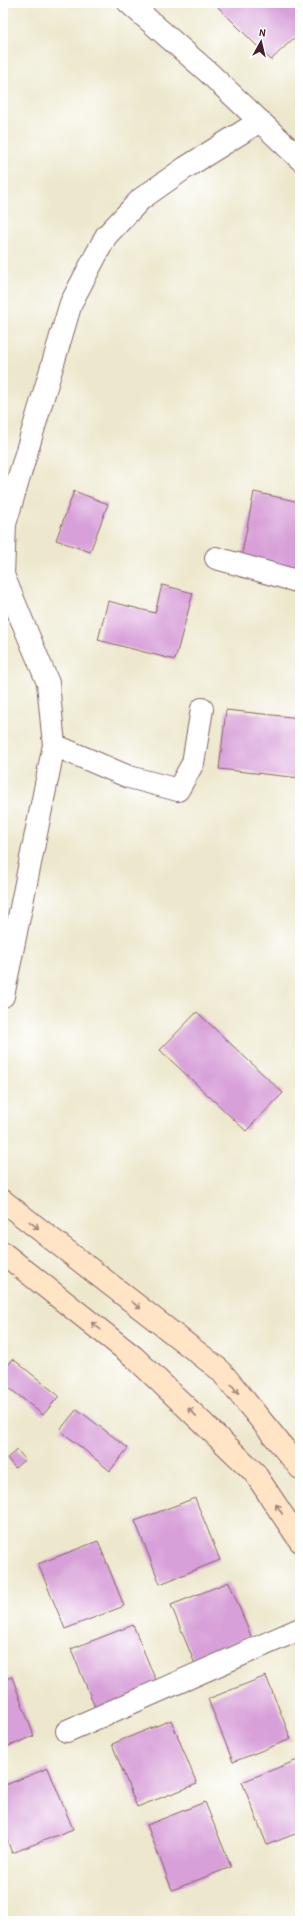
<svg xmlns="http://www.w3.org/2000/svg" width="303" height="1924" viewBox="0 0 303 1924" font-family="'Patrick Hand',sans-serif">
<style>
.building{fill:#d8a0d9}
.lines{fill:none;stroke-linecap:round;stroke-linejoin:round}
.street-casing{stroke:#836564;stroke-width:24}
.secondary-casing{stroke:#836564;stroke-width:24}
.street{stroke:#fff;stroke-width:22}
.secondary{stroke:#ffe4c6;stroke-width:22}
.oneway{stroke:#a48278}
</style>
<rect width="100%" height="100%" fill="#fff"/>
<filter id="ink" filterUnits="userSpaceOnUse"><feTurbulence type="fractalNoise" baseFrequency=".025" numOctaves="2"/><feDisplacementMap in="SourceGraphic" scale="8" xChannelSelector="R" yChannelSelector="G"/><feConvolveMatrix kernelMatrix="1 2 1 2 8 2 1 2 1" color-interpolation-filters="sRGB"/></filter>
<filter id="wash" filterUnits="userSpaceOnUse"><feTurbulence type="fractalNoise" baseFrequency=".012" numOctaves="4" result="noise"/><feDisplacementMap in="SourceGraphic" scale="16" xChannelSelector="R" yChannelSelector="G"/><feGaussianBlur stdDeviation="0.9" result="paint"/><feColorMatrix in="noise" values="0 0 0 0 0 0 0 0 0 0 0 0 0 0 0 0 0 1.4 0 .05"/><feComposite in="paint" operator="in"/></filter>
<g filter="url(#wash)">
<rect width="100%" height="100%" fill="#ede8cd"/>
<g id="blocks">
<!-- building -->
<path class="building" d="M 214,3 L 300,3 L 300,32 L 271,60 Z
M 74,491 L 108,504 L 90,552 L 56,540 Z
M 254,492 L 300,502 L 300,575 L 240,563 Z
M 162,585 L 193,593 L 175,660 L 98,640 L 108,601 L 155,613 Z
M 226,710 L 300,718 L 300,778 L 219,769 Z
M 197,1012 L 283,1093 L 246,1131 L 160,1050 Z
M 13,1359 L 59,1396 L 43,1415 L 3,1383 L 3,1371 Z
M 77,1409 L 128,1448 L 110,1471 L 60,1430 Z
M 17,1450 L 25,1459 L 15,1468 L 7,1458 Z
M 195,1498 L 220,1560 L 160,1584 L 135,1521 Z
M 98,1541 L 124,1606 L 65,1629 L 38,1564 Z
M 229,1582 L 255,1646 L 197,1669 L 171,1605 Z
M 133,1625 L 159,1688 L 97,1712 L 71,1649 Z
M 266,1676 L 291,1739 L 233,1762 L 208,1699 Z
M 12,1677 L 34,1736 L 3,1748 L 3,1680 Z
M 171,1720 L 197,1784 L 137,1807 L 112,1744 Z
M 300,1759 L 300,1832 L 267,1845 L 242,1782 Z
M 48,1768 L 73,1829 L 12,1853 L 3,1829 L 3,1786 Z
M 205,1802 L 231,1867 L 172,1890 L 147,1825 Z"/>
</g>
</g>
<g filter="url(#ink)">
<use href="#blocks" fill-opacity="0" stroke="#836564" stroke-width="1"/>
<g class="lines">
<defs>
<path id="street" d="M 129,3 L 209,73 L 300,159
M 216,558 L 300,582
M 54,745 L 48,683 L 3,575 L 5,524 L 71,303 L 106,236 L 141,199 L 185,168 L 260,121
M 3,996 L 54,745 L 129,777 L 178,790 L 193,763 L 202,709
M 67,1731 L 300,1629"/>
<path id="secondary" d="M 3,1201 L 220,1370 L 300,1468
M 3,1253 L 134,1357 L 254,1472 L 300,1541"/>
</defs>
<!-- street casing -->
<use href="#street" class="street-casing"/>
<!-- secondary casing -->
<use href="#secondary" class="secondary-casing"/>
<!-- street -->
<use href="#street" class="street"/>
<!-- secondary -->
<use href="#secondary" class="secondary"/>
</g>
<!-- one-way arrows -->
<defs><path id="oneway-shaft" d="M-6 0H5M1.5-3L5.5 0L1.5 3" fill="none" stroke-width="1.6" stroke-linecap="round" stroke-linejoin="round"/></defs>
<g class="oneway">
<use href="#oneway-shaft" transform="translate(34 1225) rotate(38)"/>
<use href="#oneway-shaft" transform="translate(136 1305) rotate(38)"/>
<use href="#oneway-shaft" transform="translate(96 1326) rotate(-142)"/>
<use href="#oneway-shaft" transform="translate(235 1389) rotate(51)"/>
<use href="#oneway-shaft" transform="translate(192 1412) rotate(-136)"/>
<use href="#oneway-shaft" transform="translate(279 1509) rotate(-123)"/>
</g>
</g>
<!-- margin -->
<rect width="303" height="1924" fill="none" stroke="#fff" stroke-width="16"/>
<!-- north arrow -->
<g transform="translate(261 42) rotate(8)" stroke="#ffffff" stroke-width="3" paint-order="stroke">
<path d="M0-3L7 15L0 10L-7 15Z" fill="#4a1f2b"/>
<text y="-6" font-size="11" font-weight="bold" text-anchor="middle" fill="#4a1f2b">N</text>
</g>
</svg>
